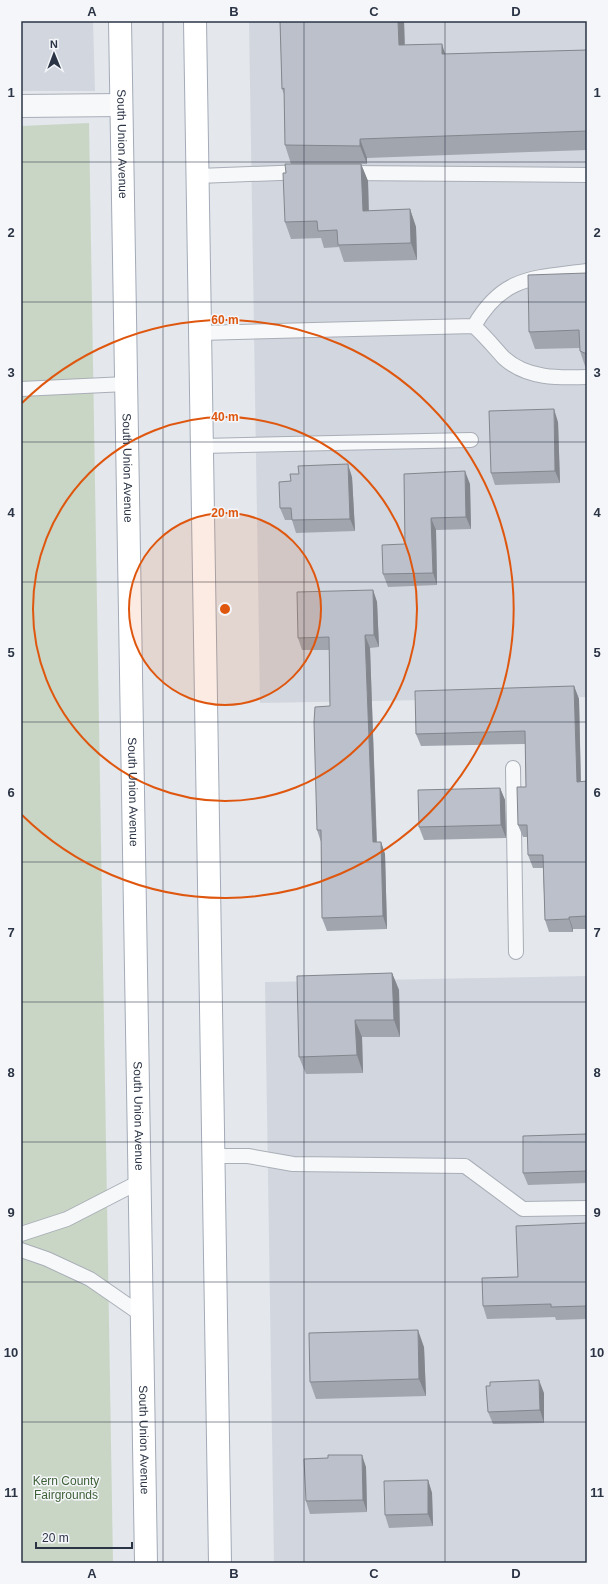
<svg xmlns="http://www.w3.org/2000/svg" width="608" height="1584" viewBox="0 0 608 1584" font-family="Arial,sans-serif">
<style>
.built{fill:#d2d6de}
.green{fill:#c9d6c5}
.lines{fill:none;stroke-linecap:round;stroke-linejoin:round}
.lane-casing{stroke:#a9aeb7;stroke-width:16}
.street-casing{stroke:#a9aeb7;stroke-width:24}
.primary-casing{stroke:#a3abb8;stroke-width:24}
.lane{stroke:#f7f8fa;stroke-width:14}
.street{stroke:#f7f8fa;stroke-width:22}
.primary{stroke:#fff;stroke-width:22}
.wall{fill:#a1a5ae}
.shaded-wall{fill:#83868d}
.building{fill:#bbc0ca;stroke:#83868d}
.grid{fill:none;stroke:#2b3445;stroke-width:1;stroke-opacity:0.55}
.ring{fill:none;stroke:#df570f;stroke-width:2}
.labels{text-anchor:middle;dominant-baseline:central;stroke-width:3;stroke-linejoin:round;paint-order:stroke}
.street-label{font-size:12px;fill:#2b3445;stroke:#f4f6f9}
.park-label{font-size:12px;fill:#3f6138;stroke:#f4f6f9}
.centre{fill:#df570f;stroke:#f4f6f9;stroke-width:2}
.ring-label{font-size:12px;text-anchor:middle;font-weight:bold;fill:#df570f;stroke:#f4f6f9;stroke-width:3;stroke-linejoin:round;paint-order:stroke}
.neatline{fill:none;stroke:#2b3445;stroke-width:1.5}
.grid-label{font-size:13px;text-anchor:middle;font-weight:bold;fill:#2b3445}
</style>
<rect width="100%" height="100%" fill="#e4e7ec"/>
<!-- built -->
<path class="built" d="M 21,21 L 93,21 L 95,91 L 21,91 Z
M 249,21 L 587,21 L 587,697 L 260,703 Z
M 587,976 L 587,1563 L 274,1563 L 265,982 Z"/>
<!-- green -->
<path class="green" d="M 89,123 L 113,1563 L 21,1563 L 21,126 Z"/>
<g class="lines">
<defs>
<path id="lane" d="M 346,173 L 587,175
M 198,176 L 305,172
M 474,326 C 503,275 535,278 587,271
M 200,333 L 474,326 C 485,336 494,347 504,358 C 527,379 559,378 587,377
M 21,389 L 126,384
M 202,446 L 471,440
M 513,768 L 516,952
M 213,1156 L 248,1156 L 293,1164 L 465,1166 L 523,1209 L 587,1208
M 21,1234 L 67,1219 L 139,1182
M 21,1250 L 47,1259 L 90,1279 L 142,1315"/>
<path id="street" d="M 21,106 L 121,105"/>
<g id="primary">
<path id="s1" d="M 120,21 L 146,1563"/>
<path d="M 195,21 L 220,1563"/>
</g>
</defs>
<!-- lane casing -->
<use href="#lane" class="lane-casing"/>
<!-- street casing -->
<use href="#street" class="street-casing"/>
<!-- primary casing -->
<use href="#primary" class="primary-casing"/>
<!-- lane -->
<use href="#lane" class="lane"/>
<!-- street -->
<use href="#street" class="street"/>
<!-- primary -->
<use href="#primary" class="primary"/>
</g>
<!-- wall -->
<path class="wall" d="M 280,21 L 404,21 L 405,45 L 445,54 L 587,50 L 587,150 L 367,158 L 367,164 L 361,164 L 368,181 L 369,211 L 410,209 L 416,227 L 417,260 L 344,262 L 339,247 L 324,248 L 321,238 L 291,239 L 285,222 L 286,173 L 291,164 L 285,145 L 284,94 L 282,89 Z
M 587,273 L 587,369 L 586,369 L 580,351 L 580,348 L 535,349 L 529,332 Z
M 558,422 L 560,483 L 495,485 L 491,473 Z
M 404,474 L 470,484 L 471,529 L 436,530 L 437,585 L 388,587 L 383,574 L 405,544 Z
M 352,477 L 355,531 L 296,533 L 292,520 L 285,520 L 280,508 Z
M 373,590 L 377,602 L 379,647 L 370,648 L 377,842 L 381,842 L 385,854 L 387,929 L 327,931 L 322,918 L 321,842 L 317,830 L 330,706 L 329,650 L 302,650 L 298,638 Z
M 574,686 L 579,699 L 581,782 L 587,781 L 587,929 L 573,929 L 573,932 L 549,932 L 545,920 L 543,868 L 533,868 L 528,855 L 528,837 L 523,837 L 518,825 L 526,787 L 525,744 L 421,746 L 416,734 Z
M 500,788 L 505,800 L 506,838 L 424,840 L 419,827 Z
M 392,973 L 399,990 L 400,1037 L 362,1037 L 363,1073 L 306,1074 L 299,1057 Z
M 587,1134 L 587,1183 L 528,1185 L 523,1173 Z
M 587,1223 L 587,1319 L 556,1320 L 555,1317 L 487,1319 L 483,1306 L 518,1277 Z
M 424,1347 L 426,1396 L 316,1399 L 310,1382 Z
M 544,1393 L 544,1423 L 493,1424 L 488,1412 Z
M 328,1458 L 366,1467 L 367,1512 L 310,1514 L 306,1501 Z
M 428,1480 L 432,1493 L 433,1526 L 389,1528 L 385,1515 Z"/>
<!-- shaded-wall -->
<path class="shaded-wall" d="M 398,21 L 404,21 L 405,64 L 399,45 Z
M 442,44 L 448,63 L 442,54 Z
M 360,139 L 367,158 L 367,164 L 360,146 Z
M 361,164 L 368,181 L 369,228 L 363,211 Z
M 410,209 L 416,227 L 417,260 L 411,243 Z
M 554,409 L 558,422 L 560,483 L 555,471 Z
M 348,464 L 352,477 L 355,531 L 350,519 Z
M 465,471 L 470,484 L 471,529 L 466,517 Z
M 431,518 L 436,530 L 437,585 L 433,573 Z
M 373,590 L 377,602 L 379,647 L 374,635 Z
M 365,635 L 370,648 L 377,855 L 373,842 Z
M 574,686 L 579,699 L 581,794 L 577,782 Z
M 500,788 L 505,800 L 506,838 L 501,825 Z
M 381,842 L 385,854 L 387,929 L 383,916 Z
M 569,917 L 573,929 L 573,932 L 569,919 Z
M 392,973 L 399,990 L 400,1037 L 394,1020 Z
M 355,1020 L 362,1037 L 363,1073 L 357,1055 Z
M 418,1330 L 424,1347 L 426,1396 L 419,1379 Z
M 539,1380 L 544,1393 L 544,1423 L 540,1410 Z
M 362,1455 L 366,1467 L 367,1512 L 363,1500 Z
M 428,1480 L 432,1493 L 433,1526 L 428,1514 Z"/>
<!-- building -->
<path class="building" d="M 280,21 L 398,21 L 399,45 L 442,44 L 442,54 L 587,50 L 587,131 L 360,139 L 360,146 L 285,145 L 284,88 L 282,89 Z
M 285,164 L 361,164 L 363,211 L 410,209 L 411,243 L 338,245 L 337,230 L 318,231 L 317,221 L 285,222 L 283,173 L 286,173 Z
M 587,273 L 587,354 L 580,351 L 579,330 L 529,332 L 528,275 Z
M 554,409 L 555,471 L 491,473 L 489,411 Z
M 348,464 L 350,519 L 292,520 L 291,508 L 280,508 L 279,482 L 291,481 L 290,474 L 299,474 L 298,466 Z
M 465,471 L 466,517 L 431,518 L 433,573 L 383,574 L 382,545 L 405,544 L 404,474 Z
M 373,590 L 374,635 L 365,635 L 373,842 L 381,842 L 383,916 L 322,918 L 321,830 L 317,830 L 314,722 L 315,707 L 330,706 L 329,637 L 298,638 L 297,592 Z
M 574,686 L 577,782 L 587,781 L 587,916 L 569,917 L 569,919 L 545,920 L 543,855 L 528,855 L 527,825 L 518,825 L 517,787 L 526,787 L 525,731 L 416,734 L 415,691 Z
M 500,788 L 501,825 L 419,827 L 418,790 Z
M 392,973 L 394,1020 L 355,1020 L 357,1055 L 299,1057 L 297,976 Z
M 587,1134 L 587,1171 L 523,1173 L 523,1136 Z
M 587,1223 L 587,1306 L 551,1307 L 551,1304 L 483,1306 L 482,1278 L 518,1277 L 516,1226 Z
M 418,1330 L 419,1379 L 310,1382 L 309,1333 Z
M 539,1380 L 540,1410 L 488,1412 L 486,1386 L 490,1386 L 490,1382 Z
M 328,1455 L 362,1455 L 363,1500 L 306,1501 L 304,1459 L 328,1458 Z
M 428,1480 L 428,1514 L 385,1515 L 384,1481 Z"/>
<!-- grid -->
<path class="grid" d="M 163,21 L 163,1563M 304,21 L 304,1563M 445,21 L 445,1563M 21,162 L 587,162M 21,302 L 587,302M 21,442 L 587,442M 21,582 L 587,582M 21,722 L 587,722M 21,862 L 587,862M 21,1002 L 587,1002M 21,1142 L 587,1142M 21,1282 L 587,1282M 21,1422 L 587,1422"/>
<!-- distance rings -->
<circle cx="225" cy="609" r="96" fill="#df570f" fill-opacity=".12"/>
<g class="ring">
<circle cx="225" cy="609" r="96"/>
<circle cx="225" cy="609" r="192"/>
<path d="M22 403A289 289 0 1 1 22 815"/>
</g>
<g class="labels">
<!-- street labels -->
<g class="street-label">
<text stroke="none"><textPath href="#s1" startOffset="123">South Union Avenue</textPath></text>
<text stroke="none"><textPath href="#s1" startOffset="447">South Union Avenue</textPath></text>
<text stroke="none"><textPath href="#s1" startOffset="771">South Union Avenue</textPath></text>
<text stroke="none"><textPath href="#s1" startOffset="1095">South Union Avenue</textPath></text>
<text stroke="none"><textPath href="#s1" startOffset="1419">South Union Avenue</textPath></text>
</g>
<!-- park labels -->
<g class="park-label">
<text x="66" y="1481">Kern County<tspan x="66" dy="14">Fairgrounds</tspan></text>
</g>
</g>
<circle cx="225" cy="609" r="6" class="centre"/>
<g class="ring-label">
<text x="225" y="324">60 m</text>
<text x="225" y="421">40 m</text>
<text x="225" y="517">20 m</text>
</g>
<!-- border -->
<rect width="608" height="1584" fill="none" stroke="#f4f6f9" stroke-width="44"/>
<!-- north arrow -->
<g transform="translate(54 54) rotate(359)" stroke="#f4f6f9" stroke-width="3" paint-order="stroke">
<path d="M0-3L7 15L0 10L-7 15Z" fill="#2b3445"/>
<text y="-6" font-size="11" font-weight="bold" text-anchor="middle" fill="#2b3445">N</text>
</g>
<!-- scale -->
<path d="M36 1542v6h96v-6" fill="none" stroke="#2b3445" stroke-width="2"/>
<text x="42" y="1542" font-size="12" fill="#2b3445" stroke="#f4f6f9" stroke-width="3" paint-order="stroke">20 m</text>
<rect x="22" y="22" width="564" height="1540" class="neatline"/>
<g class="grid-label">
<text x="92" y="16">A</text>
<text x="234" y="16">B</text>
<text x="374" y="16">C</text>
<text x="516" y="16">D</text>
<text x="11" y="97">1</text>
<text x="597" y="97">1</text>
<text x="11" y="237">2</text>
<text x="597" y="237">2</text>
<text x="11" y="377">3</text>
<text x="597" y="377">3</text>
<text x="11" y="517">4</text>
<text x="597" y="517">4</text>
<text x="11" y="657">5</text>
<text x="597" y="657">5</text>
<text x="11" y="797">6</text>
<text x="597" y="797">6</text>
<text x="11" y="937">7</text>
<text x="597" y="937">7</text>
<text x="11" y="1077">8</text>
<text x="597" y="1077">8</text>
<text x="11" y="1217">9</text>
<text x="597" y="1217">9</text>
<text x="11" y="1357">10</text>
<text x="597" y="1357">10</text>
<text x="11" y="1497">11</text>
<text x="597" y="1497">11</text>
<text x="92" y="1578">A</text>
<text x="234" y="1578">B</text>
<text x="374" y="1578">C</text>
<text x="516" y="1578">D</text>
</g>
</svg>
